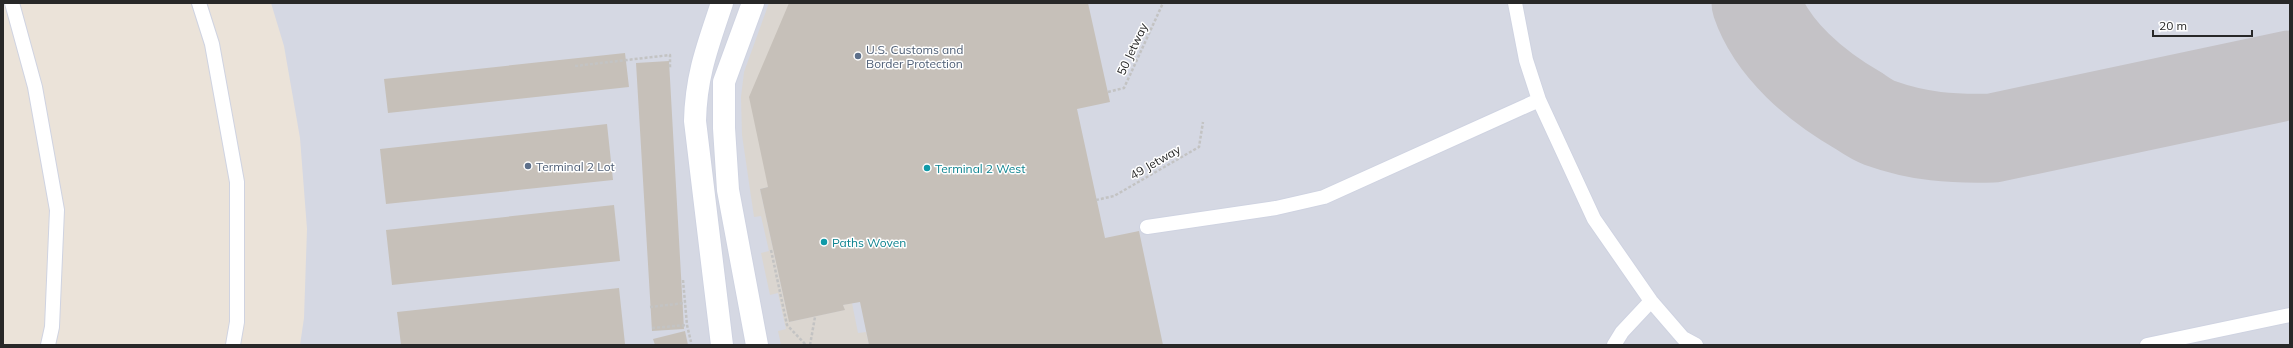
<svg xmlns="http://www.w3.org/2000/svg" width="2293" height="348" viewBox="0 0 2293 348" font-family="Mulish,sans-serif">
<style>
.airport{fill:#d5d8e3}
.plaza{fill:#dbd6d0}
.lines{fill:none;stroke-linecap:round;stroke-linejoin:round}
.taxiway{stroke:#c4c2c6;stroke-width:89}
.building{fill:#c6c0b9}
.lane-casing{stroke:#cfd3e1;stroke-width:16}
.secondary-casing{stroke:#cfd3e1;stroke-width:24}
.path{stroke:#c3c3c3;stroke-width:2.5;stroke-dasharray:3 2;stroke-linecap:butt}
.lane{stroke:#fff;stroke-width:14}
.secondary{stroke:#fff;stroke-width:22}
.service-dot{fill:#5c6f8a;stroke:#fff;stroke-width:1.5}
.culture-dot{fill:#0f9aa8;stroke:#fff;stroke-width:1.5}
.labels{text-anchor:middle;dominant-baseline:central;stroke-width:3;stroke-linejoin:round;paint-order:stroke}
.service-label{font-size:12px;fill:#4e5e75;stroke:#fff;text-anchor:start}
.street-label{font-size:12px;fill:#282828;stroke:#fff}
.culture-label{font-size:12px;fill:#0d838f;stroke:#fff;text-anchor:start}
</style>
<rect width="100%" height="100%" fill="#ebe3d9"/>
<!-- airport -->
<path class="airport" d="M 271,3 L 2290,3 L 2290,345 L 300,345 L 304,318 L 307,229 L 300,138 L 284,46 Z"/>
<!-- plaza -->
<path class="plaza" d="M 769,3 L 789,3 L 768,187 L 760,189 L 789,322 L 844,310 L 843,305 L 852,303 L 858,333 L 866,332 L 869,345 L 781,345 L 778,331 L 786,329 L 778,293 L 770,295 L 761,253 L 769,251 L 761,216 L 754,217 L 742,135 L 741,97 L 744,72 Z"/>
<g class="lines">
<!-- taxiway -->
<path class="taxiway" d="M 1756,3 C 1772,50 1817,87 1859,111 C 1865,115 1872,120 1880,123 C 1919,137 1952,139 1993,138 L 2290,75"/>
</g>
<!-- building -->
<path class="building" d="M 789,3 L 1088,3 L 1110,102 L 1077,109 L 1105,238 L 1139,231 L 1163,345 L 869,345 L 860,302 L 843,305 L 845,310 L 789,322 L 760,189 L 768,187 L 749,97 Z
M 625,53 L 629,87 L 388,113 L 384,79 Z
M 669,61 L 684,329 L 652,331 L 636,63 Z
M 607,124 L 613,180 L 386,204 L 380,149 Z
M 614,205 L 620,261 L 392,285 L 386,230 Z
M 619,288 L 625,344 L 401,345 L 397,312 Z
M 685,331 L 688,345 L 655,345 L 653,339 Z"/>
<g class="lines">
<defs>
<path id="lane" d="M 12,3 L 35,87 L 57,210 L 52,327 L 48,345
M 199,3 L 212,44 L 237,182 L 237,322 L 233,345
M 1515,3 L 1526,60 L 1539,100 L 1594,219 L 1651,301 L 1683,338 L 1696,345
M 1147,227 L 1276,208 L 1324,197 L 1539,100
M 1614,345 L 1622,332 L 1651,301
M 2147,345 L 2290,315"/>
<path id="secondary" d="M 753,3 L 724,82 L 724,128 L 728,190 L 757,345
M 722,345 L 695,121 C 696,75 708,45 722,3"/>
</defs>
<!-- lane casing -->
<use href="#lane" class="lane-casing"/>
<!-- secondary casing -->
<use href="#secondary" class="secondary-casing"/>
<!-- path -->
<path class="path" d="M 575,66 L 670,55 L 670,69
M 1108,92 L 1124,88 L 1163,3
M 1096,200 L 1114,196 L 1199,147 L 1203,122
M 771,250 L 787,325 L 806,345
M 683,280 L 687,325 L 691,342
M 650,307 L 685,303
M 652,328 L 687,325
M 810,345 L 815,317"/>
<!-- lane -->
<use href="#lane" class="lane"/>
<!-- secondary -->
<use href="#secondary" class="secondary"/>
</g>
<!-- markers -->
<g class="service-dot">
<circle cx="858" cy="56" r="4"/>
<circle cx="528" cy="166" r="4"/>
</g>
<g class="culture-dot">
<circle cx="927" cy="168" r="4"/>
<circle cx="824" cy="242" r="4"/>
</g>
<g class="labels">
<!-- service labels -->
<g class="service-label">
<text x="866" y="49">U.S. Customs and<tspan x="866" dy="14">Border Protection</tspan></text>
<text x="536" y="166">Terminal 2 Lot</text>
</g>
<!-- street labels -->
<g class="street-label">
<text transform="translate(1132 49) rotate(-65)">50 Jetway</text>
<text transform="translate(1155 162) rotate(-30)">49 Jetway</text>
</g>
<!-- culture labels -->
<g class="culture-label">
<text x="935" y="168">Terminal 2 West</text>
<text x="832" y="242">Paths Woven</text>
</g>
</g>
<!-- border -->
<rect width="2293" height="348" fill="none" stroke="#282828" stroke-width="8"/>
<!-- scale -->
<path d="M2153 30v6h99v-6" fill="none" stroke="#282828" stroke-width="2"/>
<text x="2159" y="30" font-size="12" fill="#282828" stroke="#ffffff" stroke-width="3" paint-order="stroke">20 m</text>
</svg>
